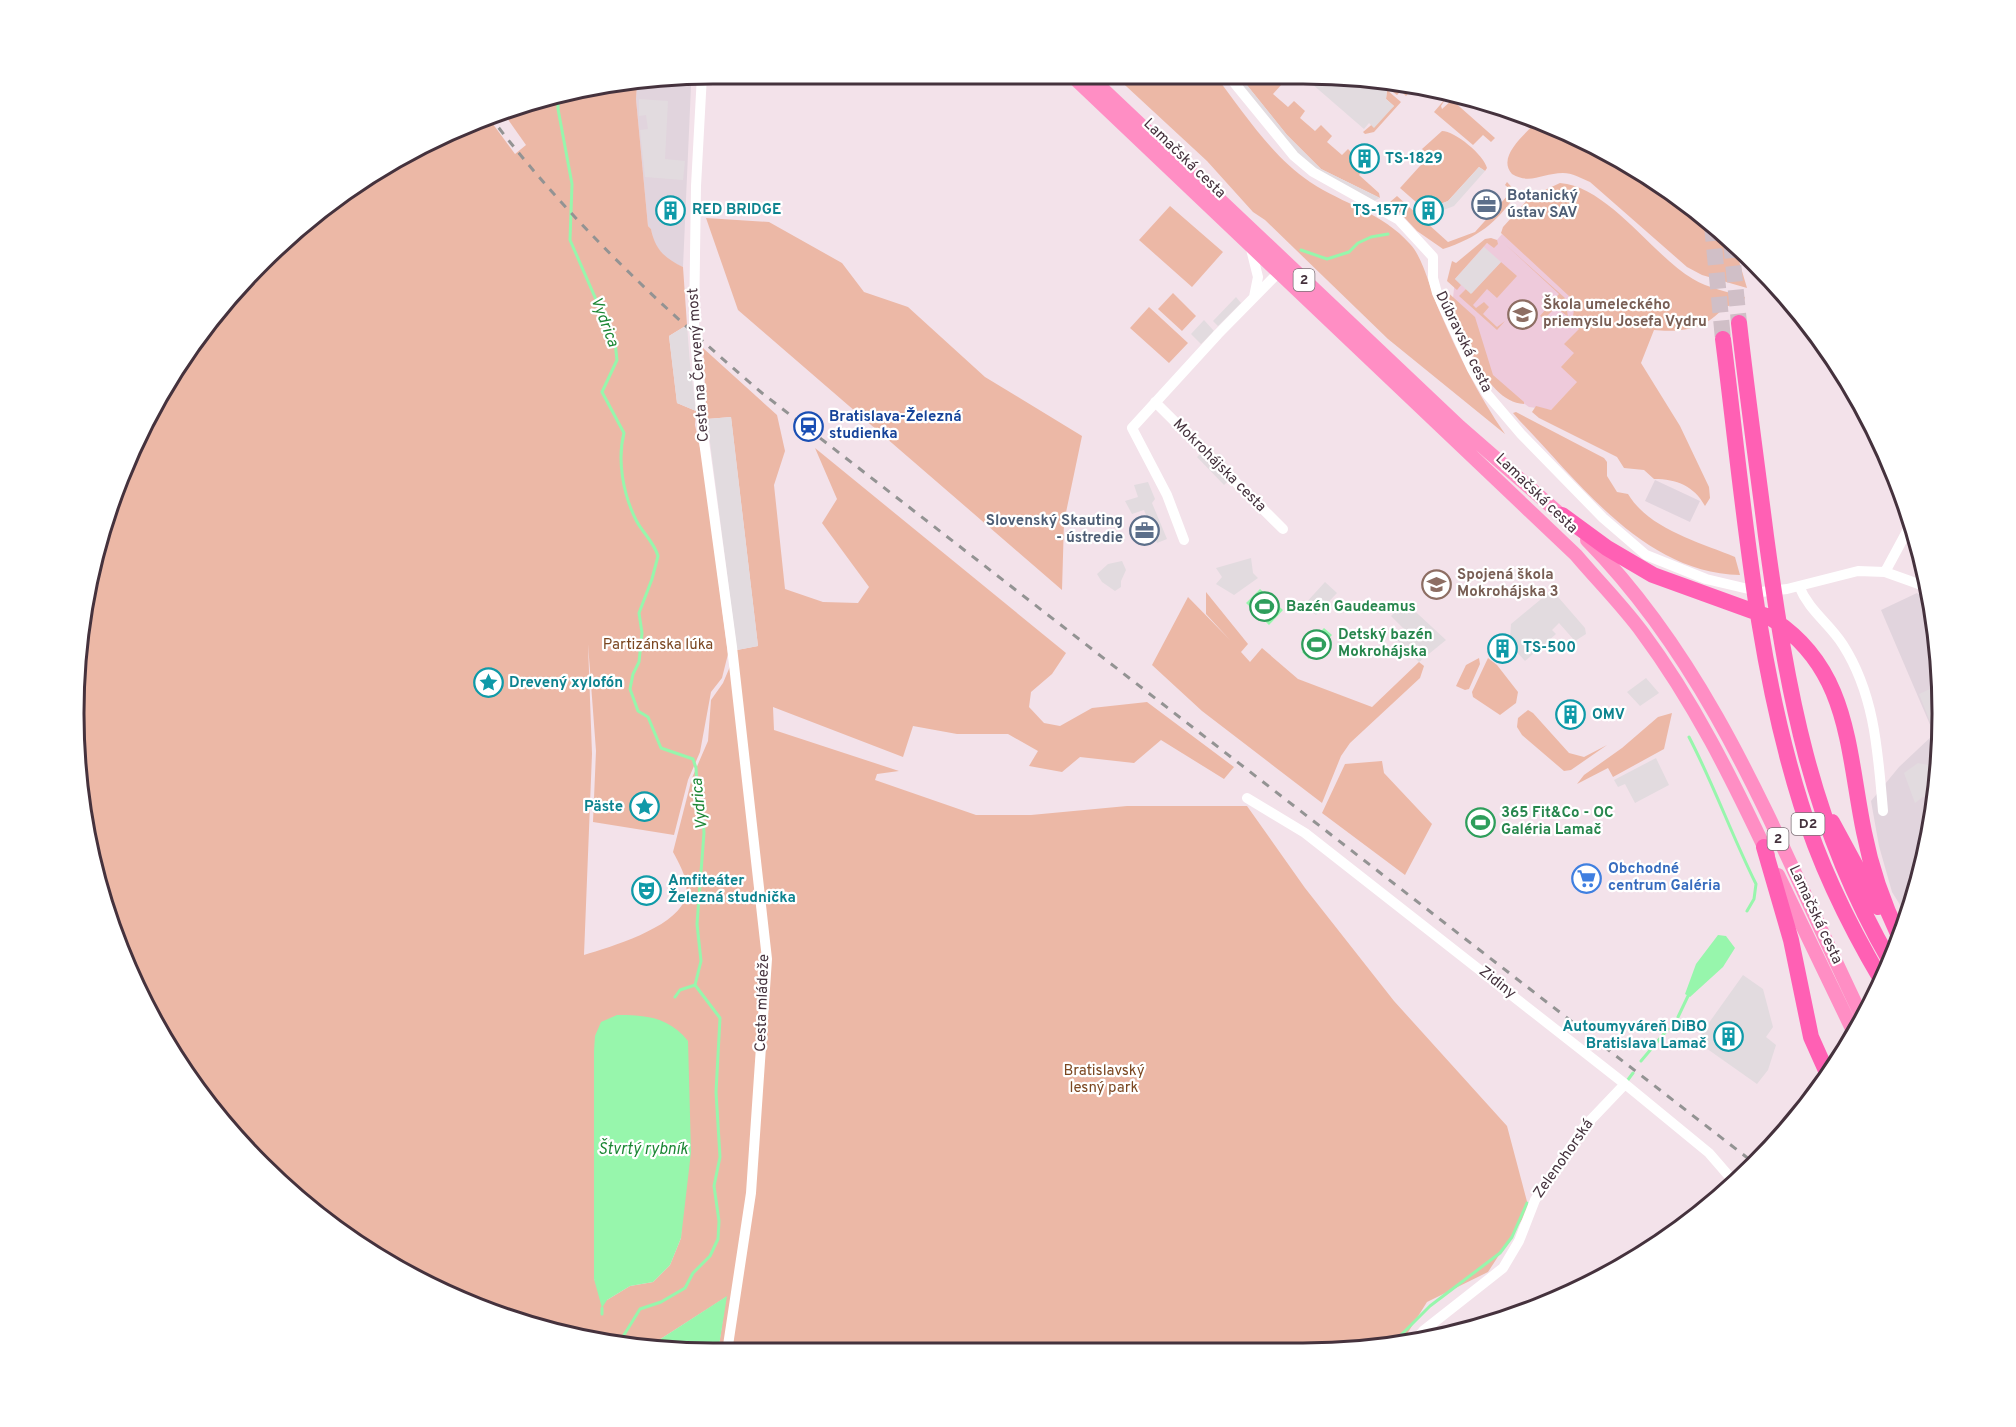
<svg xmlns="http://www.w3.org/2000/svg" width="2016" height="1427" viewBox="0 0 2016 1427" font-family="Overpass,sans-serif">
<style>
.industrial{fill:#e1d4dd}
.education{fill:#eecadb}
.green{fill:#ecb8a6;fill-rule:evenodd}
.parking{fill:#e2dbdf}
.water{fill:#97f6ac}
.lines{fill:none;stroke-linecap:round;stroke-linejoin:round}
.stream{stroke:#97f6ac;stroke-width:3}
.highway-tunnel{stroke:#d0bfc7;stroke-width:16;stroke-dasharray:16 8;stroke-linecap:butt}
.minor{stroke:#fff;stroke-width:10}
.major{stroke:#ff8ec4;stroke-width:14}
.highway{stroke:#ff60b4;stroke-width:16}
.rail{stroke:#939393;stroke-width:3;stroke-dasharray:8 8;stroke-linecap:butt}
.labels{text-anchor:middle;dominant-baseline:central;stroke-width:4.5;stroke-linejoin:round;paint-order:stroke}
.shield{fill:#fff;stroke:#7d7077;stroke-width:1.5}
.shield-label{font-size:14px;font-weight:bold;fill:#45323d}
.street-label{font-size:15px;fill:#45323d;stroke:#fff}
.culture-label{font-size:15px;font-weight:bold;fill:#0d838f;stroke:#fff;text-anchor:start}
.service-label{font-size:15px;font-weight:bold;fill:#4e5e75;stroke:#fff;text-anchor:start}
.education-label{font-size:15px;font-weight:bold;fill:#785e54;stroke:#fff;text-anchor:start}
.transit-label{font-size:15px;font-weight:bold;fill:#164399;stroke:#fff;text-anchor:start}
.leisure-label{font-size:15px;font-weight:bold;fill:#27864d;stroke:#fff;text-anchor:start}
.park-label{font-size:15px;fill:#7b4721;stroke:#fff}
.shop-label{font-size:15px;font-weight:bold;fill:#366cbe;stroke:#fff;text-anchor:start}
.water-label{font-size:16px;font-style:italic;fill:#1d8735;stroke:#fff}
.rim{fill:none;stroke:#45323d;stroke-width:3}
</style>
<rect width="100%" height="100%" fill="#f3e2ea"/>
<!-- industrial -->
<path class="industrial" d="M 652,82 L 691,86 L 683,267 L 667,260 L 654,243 L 651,229 L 648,226 L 636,99 L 637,84 Z
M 1655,480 L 1700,501 L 1690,522 L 1645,501 Z
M 1917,593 L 1930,600 L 1937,630 L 1941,755 L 1921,879 L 1907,916 L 1892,892 L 1879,846 L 1871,801 L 1899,767 L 1934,734 L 1881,610 Z"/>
<!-- education -->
<path class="education" d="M 1502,234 L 1579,290 L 1583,376 L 1551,410 L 1529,407 L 1490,380 L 1453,298 L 1455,279 L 1487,243 L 1492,246 Z"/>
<!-- green -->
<path class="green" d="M 1113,74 L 1214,74 C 1243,111 1270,155 1310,182 C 1343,204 1383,213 1410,244 C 1423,257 1431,292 1439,310 C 1458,354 1478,395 1505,434 L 1388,339 L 1265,220 L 1253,212 L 1207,161 Z
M 1238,74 L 1274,74 L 1282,80 L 1291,74 L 1273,94 L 1288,107 L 1294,101 L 1305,111 L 1300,118 L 1315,131 L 1321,125 L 1332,136 L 1327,142 L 1342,155 L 1348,149 L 1365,167 L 1359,175 L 1379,193 L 1380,198 L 1321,169 L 1287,135 Z
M 1401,83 L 1416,85 L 1406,96 L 1401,91 L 1397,95 L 1393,92 Z
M 637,84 L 636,99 L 648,226 L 651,229 C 655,249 664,258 683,267 L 687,325 L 669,336 L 677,403 L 696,411 L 695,425 L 703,461 L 728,654 L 722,678 L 711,692 L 700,752 L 688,780 L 674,835 L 593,822 L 596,751 L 588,644 L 592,754 L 584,955 C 611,947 673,928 684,901 C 691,883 681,867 673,852 L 692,778 L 708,741 L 711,700 L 723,683 L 737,650 L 758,646 L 731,417 L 707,419 L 703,348 L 777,415 L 785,451 L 774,485 L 785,589 L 823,602 L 858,603 L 869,587 L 822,523 L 837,499 L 815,448 L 1066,653 L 1052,674 L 1031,692 L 1029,707 L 1044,723 L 1060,726 L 1092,708 L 1147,702 L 1234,767 L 1224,779 L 1161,740 L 1134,763 L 1080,757 L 1062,772 L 1029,766 L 1038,751 L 1008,734 L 957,734 L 913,726 L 903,757 L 773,707 L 774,730 L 899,771 L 877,774 L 875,780 L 976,815 L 1031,815 L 1127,806 L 1247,806 L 1305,888 L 1394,1001 L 1507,1126 L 1529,1209 L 1488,1272 L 1427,1302 L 1400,1345 L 1386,1348 L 718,1352 L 726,1297 L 659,1340 L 644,1344 L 642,1347 L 548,1332 L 431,1288 L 324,1221 L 233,1136 L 139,996 L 107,919 L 79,797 L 79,630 L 122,468 L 159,393 L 232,292 L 358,181 L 468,122 L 487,116 L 515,154 L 526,145 L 502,111 L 548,95 ZM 595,1036 L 688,1041 L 681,1238 L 670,1265 L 653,1282 L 630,1286 L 607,1300 L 594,1279 Z
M 1387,90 L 1401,102 L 1374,132 L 1365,134 L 1363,132 L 1394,106 L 1386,99 Z
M 1446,98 L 1441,106 L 1442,109 L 1452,100 L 1495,138 L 1491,142 L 1483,135 L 1473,145 L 1434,112 Z
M 1537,121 L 1622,159 L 1692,206 L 1779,287 L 1773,289 L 1739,261 L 1747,288 L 1702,275 L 1687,267 L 1590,182 C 1581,178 1572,173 1563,173 C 1543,173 1530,185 1512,174 C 1496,156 1526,134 1537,121 Z
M 1442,131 C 1455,131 1484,155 1487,168 L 1485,171 L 1479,167 L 1448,201 L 1425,210 L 1400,188 L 1429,156 L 1422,149 Z
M 1507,182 L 1517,193 C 1497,223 1477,238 1443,249 L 1417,231 L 1390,202 L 1397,196 L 1448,242 L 1475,232 L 1509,194 L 1511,190 L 1505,185 Z
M 1560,183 C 1609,187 1652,255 1693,279 C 1708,288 1728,292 1745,297 L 1743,304 C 1726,302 1723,311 1710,320 C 1695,331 1671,332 1654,330 L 1641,363 L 1680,426 L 1709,487 L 1710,498 L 1705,506 C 1694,486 1677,479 1654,479 L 1644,470 L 1624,468 L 1617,457 L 1539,418 L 1532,412 L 1536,406 L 1551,410 L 1577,382 L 1561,367 L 1574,353 L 1564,344 L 1579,329 L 1572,321 L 1574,310 L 1570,297 L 1501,233 L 1503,227 L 1530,197 Z
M 1170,206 L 1223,252 L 1192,287 L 1139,240 Z
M 706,218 L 769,222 L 842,263 L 864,292 L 908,307 L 985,377 L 1082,436 L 1064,522 L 1062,590 L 738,310 Z
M 1491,238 L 1497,240 L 1498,244 L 1494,248 L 1487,243 L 1455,279 L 1461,285 L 1457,290 L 1447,281 L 1452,261 L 1456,263 L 1485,239 Z
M 1506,245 L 1565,298 L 1568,317 L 1556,307 L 1544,319 L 1540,316 L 1559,294 Z
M 1501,262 L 1517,276 L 1497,298 L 1487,289 L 1473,305 L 1476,308 L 1484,302 L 1489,307 L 1483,314 L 1497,327 L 1505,321 L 1497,330 L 1459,296 L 1466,289 L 1472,293 Z
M 1444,289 L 1475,317 L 1493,375 L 1524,402 L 1524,404 C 1483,402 1459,321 1444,289 Z
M 1173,293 L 1196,316 L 1182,331 L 1158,309 Z
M 1149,307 L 1188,343 L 1169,363 L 1130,328 Z
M 1516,412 L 1604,458 L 1607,462 L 1607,476 L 1617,492 L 1628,494 C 1649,529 1699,542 1735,557 L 1740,575 C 1644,573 1580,483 1519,420 L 1513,413 Z
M 1206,592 L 1248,644 L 1241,652 L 1250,662 L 1262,648 L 1298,679 L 1372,707 L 1419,662 L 1424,666 L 1420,678 L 1350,743 L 1341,756 L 1322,803 L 1202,711 L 1152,665 L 1188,597 L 1230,640 L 1206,614 Z
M 1479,658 L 1480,664 L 1469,689 L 1465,690 L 1456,686 L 1466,665 Z
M 1488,658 L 1497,665 L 1518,692 L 1516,703 L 1500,715 L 1473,697 L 1472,692 Z
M 1528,710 L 1533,713 L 1569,753 L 1584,757 L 1607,745 L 1571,770 L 1564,771 L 1522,735 L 1517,727 L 1518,718 Z
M 1672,713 L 1664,749 L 1613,777 L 1608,768 L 1577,784 L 1584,775 L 1622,748 L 1658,717 Z
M 1382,761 L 1384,773 L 1432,824 L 1405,875 L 1322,813 L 1345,764 Z"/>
<!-- parking -->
<path class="parking" d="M 1231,74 L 1238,74 L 1287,135 L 1321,169 L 1380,198 L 1374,201 L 1306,164 Z
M 1307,74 L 1374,81 L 1375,85 L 1381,84 L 1387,90 L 1386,99 L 1394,106 L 1374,128 L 1369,123 L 1364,129 L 1304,77 Z
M 639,99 L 668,101 L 665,159 L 685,161 L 683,180 L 645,177 L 640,130 L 648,129 L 646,115 L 639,116 Z
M 1479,167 L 1485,171 L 1454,206 L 1433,214 L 1430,208 L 1448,201 Z
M 1484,247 L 1501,262 L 1471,294 L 1455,279 Z
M 1236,297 L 1241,303 L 1218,326 L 1213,321 Z
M 1204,320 L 1214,331 L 1201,344 L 1191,334 Z
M 687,325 L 690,364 L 696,411 L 677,403 L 669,336 Z
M 731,417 L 758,646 L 737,650 L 707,419 Z
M 1202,452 L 1229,480 L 1224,485 L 1197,457 Z
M 1148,482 L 1155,499 L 1152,503 L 1167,539 L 1157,543 L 1144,510 L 1132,514 L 1125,501 L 1138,497 L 1134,485 Z
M 1251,558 L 1253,573 L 1258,578 L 1234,595 L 1216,584 L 1222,577 L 1216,568 Z
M 1122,561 L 1126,570 L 1121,581 L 1121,587 L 1115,591 L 1102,582 L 1097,574 L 1108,564 Z
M 1325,582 L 1337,593 L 1316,615 L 1304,605 Z
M 1552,590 L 1585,628 L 1586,634 L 1575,641 L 1559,623 L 1552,630 L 1556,634 L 1525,661 L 1515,650 L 1518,646 L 1510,640 L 1511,624 Z
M 1405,602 L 1446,640 L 1419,662 L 1395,638 L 1404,629 L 1391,616 Z
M 1646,678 L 1659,693 L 1640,706 L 1627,692 Z
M 1939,685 L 1940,721 L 1931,724 L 1919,694 Z
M 1656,758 L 1669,785 L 1635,803 L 1625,784 L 1618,787 L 1614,780 Z
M 1918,763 L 1929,765 L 1938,776 L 1936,787 L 1915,803 L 1904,773 Z
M 1743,975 L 1763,989 L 1773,1027 L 1766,1037 L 1776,1045 L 1768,1070 L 1757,1084 L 1696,1041 Z"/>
<!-- water -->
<path class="water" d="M 1260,589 L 1283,610 L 1269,625 L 1246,603 Z
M 1324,628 L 1332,635 L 1309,659 L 1302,652 Z
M 1718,935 L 1726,936 L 1735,948 L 1723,967 L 1690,997 L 1685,994 L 1696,964 Z
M 617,1015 C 646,1015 669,1017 688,1041 L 691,1152 L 681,1238 L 670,1265 L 653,1282 L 630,1286 L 607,1300 L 602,1308 L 594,1279 L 594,1051 L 595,1036 L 601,1022 Z
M 727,1296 L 718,1352 L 672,1352 L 642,1347 L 644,1344 L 659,1340 Z"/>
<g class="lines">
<!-- stream -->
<path class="stream" d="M 558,94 L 558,109 L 572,184 L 570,240 L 615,343 L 617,360 L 602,392 L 624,433 C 617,460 623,494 636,520 C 642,532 654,542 658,556 L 652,579 L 639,613 L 642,633 L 639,662 L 633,674 L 630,689 L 638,711 L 648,717 L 661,748 L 693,759 L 696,768 L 698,807 L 703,818 L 704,833 L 697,924 L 701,961 L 695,985 L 720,1018 L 716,1092 L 720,1157 L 714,1186 L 719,1221 L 718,1239 L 710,1256 L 693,1273 L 685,1288 L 661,1302 L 640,1309 L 619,1343
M 1301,250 L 1327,259 L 1349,252 L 1358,243 L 1371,237 L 1388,234
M 1689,737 C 1714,785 1732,836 1756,884 L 1754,899 L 1747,911
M 675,997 L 680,990 L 695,985
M 1678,1017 L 1688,996
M 1641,1061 L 1668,1029
M 1627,1081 L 1633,1073
M 602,1308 L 602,1314
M 1389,1347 L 1430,1306 L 1500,1253 L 1512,1237 L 1527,1203"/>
<!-- highway-tunnel -->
<path class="highway-tunnel" d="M 1712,225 L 1723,339
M 1731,242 L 1739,323"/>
<!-- minor -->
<path class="minor" d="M 1227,74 L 1294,156 L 1313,172 L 1399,220 L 1433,257 L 1433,278 L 1437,293 L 1472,369 L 1487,394 L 1521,434 L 1603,518 L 1646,555 L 1706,579 L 1761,592 L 1787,589 L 1858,571 L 1885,572 L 1927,587
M 702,75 L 696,186 L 694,325 L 703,434 L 732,647 L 767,959 L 751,1193 L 727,1352
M 1250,245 L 1258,277 L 1254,297
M 1155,402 L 1283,529
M 1184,540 L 1167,495 L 1132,428 L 1218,334 L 1279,272
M 1885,572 L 1912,522
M 1799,586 C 1809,611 1829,623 1843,645 C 1875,695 1878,753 1883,811
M 1247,798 L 1305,833 L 1625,1084 L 1709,1153 L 1735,1183
M 1415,1341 L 1423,1331 L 1503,1268 L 1519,1241 L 1535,1200 L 1584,1127 L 1625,1084"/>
<!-- major -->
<path class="major" d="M 1070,74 L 1576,555 C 1598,581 1622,605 1642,632 C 1694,702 1731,777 1768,855
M 1087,74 L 1460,427 L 1569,522
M 1587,540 C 1719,674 1782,853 1863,1019
M 1778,875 L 1854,1033"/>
<!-- highway -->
<path class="highway" d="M 1739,323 C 1747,394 1757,465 1766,536 C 1787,691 1810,823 1890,961
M 1723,339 C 1743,494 1754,655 1801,804 C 1820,867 1849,925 1882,981
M 1562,515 L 1607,548 L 1653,575 L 1769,617 C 1850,667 1847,749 1864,832 C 1871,868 1883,903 1899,936
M 1832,822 L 1878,907
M 1764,847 L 1791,940 L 1811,1037 L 1828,1075"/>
<!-- rail -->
<path class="rail" d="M 489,115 C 568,220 663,308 762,393 L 1754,1163"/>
</g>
<!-- icons -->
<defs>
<symbol id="building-ring" viewBox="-11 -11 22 22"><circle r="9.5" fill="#fff" stroke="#0f9aa8" stroke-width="1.5"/><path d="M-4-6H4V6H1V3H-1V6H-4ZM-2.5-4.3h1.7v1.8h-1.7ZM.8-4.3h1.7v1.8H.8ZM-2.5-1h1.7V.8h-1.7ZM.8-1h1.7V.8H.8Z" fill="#0f9aa8"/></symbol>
<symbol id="office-ring" viewBox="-11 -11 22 22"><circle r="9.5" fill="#fff" stroke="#5c6f8a" stroke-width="1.5"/><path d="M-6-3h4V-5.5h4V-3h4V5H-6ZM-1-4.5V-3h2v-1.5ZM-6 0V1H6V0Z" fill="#5c6f8a"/></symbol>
<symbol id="school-ring" viewBox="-11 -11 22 22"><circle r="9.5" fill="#fff" stroke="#8d6e63" stroke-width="1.5"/><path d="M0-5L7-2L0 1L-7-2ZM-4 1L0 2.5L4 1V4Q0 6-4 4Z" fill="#8d6e63"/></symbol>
<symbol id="station-ring" viewBox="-11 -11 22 22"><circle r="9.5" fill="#fff" stroke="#1a4fb4" stroke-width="1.5"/><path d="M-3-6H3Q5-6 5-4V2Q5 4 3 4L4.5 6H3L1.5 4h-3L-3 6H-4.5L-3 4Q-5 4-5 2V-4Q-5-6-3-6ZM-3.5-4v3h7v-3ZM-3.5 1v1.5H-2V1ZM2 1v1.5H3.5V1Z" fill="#1a4fb4"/></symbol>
<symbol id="stadium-ring" viewBox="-11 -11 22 22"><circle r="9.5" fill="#fff" stroke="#2e9e5b" stroke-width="1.5"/><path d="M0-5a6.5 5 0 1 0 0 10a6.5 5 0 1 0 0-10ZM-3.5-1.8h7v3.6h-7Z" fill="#2e9e5b"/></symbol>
<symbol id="sight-ring" viewBox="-11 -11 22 22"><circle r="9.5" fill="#fff" stroke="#0f9aa8" stroke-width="1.5"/><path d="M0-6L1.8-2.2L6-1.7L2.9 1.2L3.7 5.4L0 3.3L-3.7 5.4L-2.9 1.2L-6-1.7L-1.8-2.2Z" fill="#0f9aa8"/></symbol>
<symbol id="supermarket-ring" viewBox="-11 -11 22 22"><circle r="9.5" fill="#fff" stroke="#3f7fe0" stroke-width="1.5"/><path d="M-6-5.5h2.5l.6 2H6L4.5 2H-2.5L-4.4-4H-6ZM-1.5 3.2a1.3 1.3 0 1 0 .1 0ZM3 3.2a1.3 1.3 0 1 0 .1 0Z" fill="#3f7fe0"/></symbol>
<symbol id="theatre-ring" viewBox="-11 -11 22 22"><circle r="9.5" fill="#fff" stroke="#0f9aa8" stroke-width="1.5"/><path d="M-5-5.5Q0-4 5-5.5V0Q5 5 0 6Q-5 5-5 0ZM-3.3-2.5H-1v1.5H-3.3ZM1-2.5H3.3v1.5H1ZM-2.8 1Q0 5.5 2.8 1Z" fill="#0f9aa8"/></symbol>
</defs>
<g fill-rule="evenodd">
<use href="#building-ring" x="1348" y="142" width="33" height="33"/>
<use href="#office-ring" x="1470" y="188" width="33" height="33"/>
<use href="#building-ring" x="654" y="194" width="33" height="33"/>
<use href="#building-ring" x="1412" y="194" width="33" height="33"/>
<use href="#school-ring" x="1506" y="298" width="33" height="33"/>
<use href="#station-ring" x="792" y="410" width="33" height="33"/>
<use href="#office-ring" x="1128" y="514" width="33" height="33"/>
<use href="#school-ring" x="1420" y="568" width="33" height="33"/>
<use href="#stadium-ring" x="1248" y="590" width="33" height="33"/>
<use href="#stadium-ring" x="1300" y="628" width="33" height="33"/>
<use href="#building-ring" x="1486" y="632" width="33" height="33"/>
<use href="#sight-ring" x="472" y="666" width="33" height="33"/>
<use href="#building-ring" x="1554" y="698" width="33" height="33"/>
<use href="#sight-ring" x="628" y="790" width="33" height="33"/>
<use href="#stadium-ring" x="1464" y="806" width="33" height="33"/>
<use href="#supermarket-ring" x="1570" y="862" width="33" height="33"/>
<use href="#theatre-ring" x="630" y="874" width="33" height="33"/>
<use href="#building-ring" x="1712" y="1020" width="33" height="33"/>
</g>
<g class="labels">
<!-- shield labels -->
<g class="shield">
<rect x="1293.5" y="269" width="21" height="22" rx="4.5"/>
<rect x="1791.5" y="813" width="33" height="22" rx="4.5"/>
<rect x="1767.5" y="828" width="21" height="22" rx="4.5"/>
</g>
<g class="shield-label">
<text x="1304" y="280">2</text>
<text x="1808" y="824">D2</text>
<text x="1778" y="839">2</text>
</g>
<!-- street labels -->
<g class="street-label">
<text transform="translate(1184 159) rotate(44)">Lamačská cesta</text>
<text transform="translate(1463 342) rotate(64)">Dúbravská cesta</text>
<text transform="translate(699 365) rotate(-94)">Cesta na Červený most</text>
<text transform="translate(1219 466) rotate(45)">Mokrohájska cesta</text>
<text transform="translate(1536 494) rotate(44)">Lamačská cesta</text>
<text transform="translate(1815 915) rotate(65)">Lamačská cesta</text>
<text transform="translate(1497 983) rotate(38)">Zidiny</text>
<text transform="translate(763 1003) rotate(-88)">Cesta mládeže</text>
<text transform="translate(1564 1159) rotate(-55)">Zelenohorská</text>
</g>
<!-- culture labels -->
<g class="culture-label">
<text x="1385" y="159">TS-1829</text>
<text x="692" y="210">RED BRIDGE</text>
<text x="1408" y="211" text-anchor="end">TS-1577</text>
<text x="1523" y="648">TS-500</text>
<text x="509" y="683">Drevený xylofón</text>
<text x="1592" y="715">OMV</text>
<text x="623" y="807" text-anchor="end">Päste</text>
<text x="668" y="881">Amfiteáter<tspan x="668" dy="17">Železná studnička</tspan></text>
<text x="1707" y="1027" text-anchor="end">Autoumyváreň DiBO<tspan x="1707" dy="17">Bratislava Lamač</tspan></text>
</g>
<!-- service labels -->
<g class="service-label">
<text x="1507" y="196">Botanický<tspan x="1507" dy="17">ústav SAV</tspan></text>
<text x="1123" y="521" text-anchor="end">Slovenský Skauting<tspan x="1123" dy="17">- ústredie</tspan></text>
</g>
<!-- education labels -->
<g class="education-label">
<text x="1543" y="305">Škola umeleckého<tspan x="1543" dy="17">priemyslu Josefa Vydru</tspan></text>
<text x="1457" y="575">Spojená škola<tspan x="1457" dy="17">Mokrohájska 3</tspan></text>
</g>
<!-- transit labels -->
<g class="transit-label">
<text x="829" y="417">Bratislava-Železná<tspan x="829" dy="17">studienka</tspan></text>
</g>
<!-- leisure labels -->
<g class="leisure-label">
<text x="1286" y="607">Bazén Gaudeamus</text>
<text x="1338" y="635">Detský bazén<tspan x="1338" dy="17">Mokrohájska</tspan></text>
<text x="1501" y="813">365 Fit&amp;Co - OC<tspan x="1501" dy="17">Galéria Lamač</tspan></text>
</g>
<!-- park labels -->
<g class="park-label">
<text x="658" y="645">Partizánska lúka</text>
<text x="1104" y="1071">Bratislavský<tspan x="1104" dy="17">lesný park</tspan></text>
</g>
<!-- shop labels -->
<g class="shop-label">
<text x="1608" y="869">Obchodné<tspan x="1608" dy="17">centrum Galéria</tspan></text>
</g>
<!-- water labels -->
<g class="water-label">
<text transform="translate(604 322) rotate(69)">Vydrica</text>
<text transform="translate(700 804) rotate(-96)">Vydrica</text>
<text x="643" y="1150">Štvrtý rybník</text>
</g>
</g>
<!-- crop -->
<path d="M0 0H2016V1427H0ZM713 84H1303A629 629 0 0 1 1932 713V714A629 629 0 0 1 1303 1343H713A629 629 0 0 1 84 714V713A629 629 0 0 1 713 84Z" fill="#fff" fill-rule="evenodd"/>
<path class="rim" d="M713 84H1303A629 629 0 0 1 1932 713V714A629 629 0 0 1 1303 1343H713A629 629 0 0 1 84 714V713A629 629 0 0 1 713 84Z"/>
</svg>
